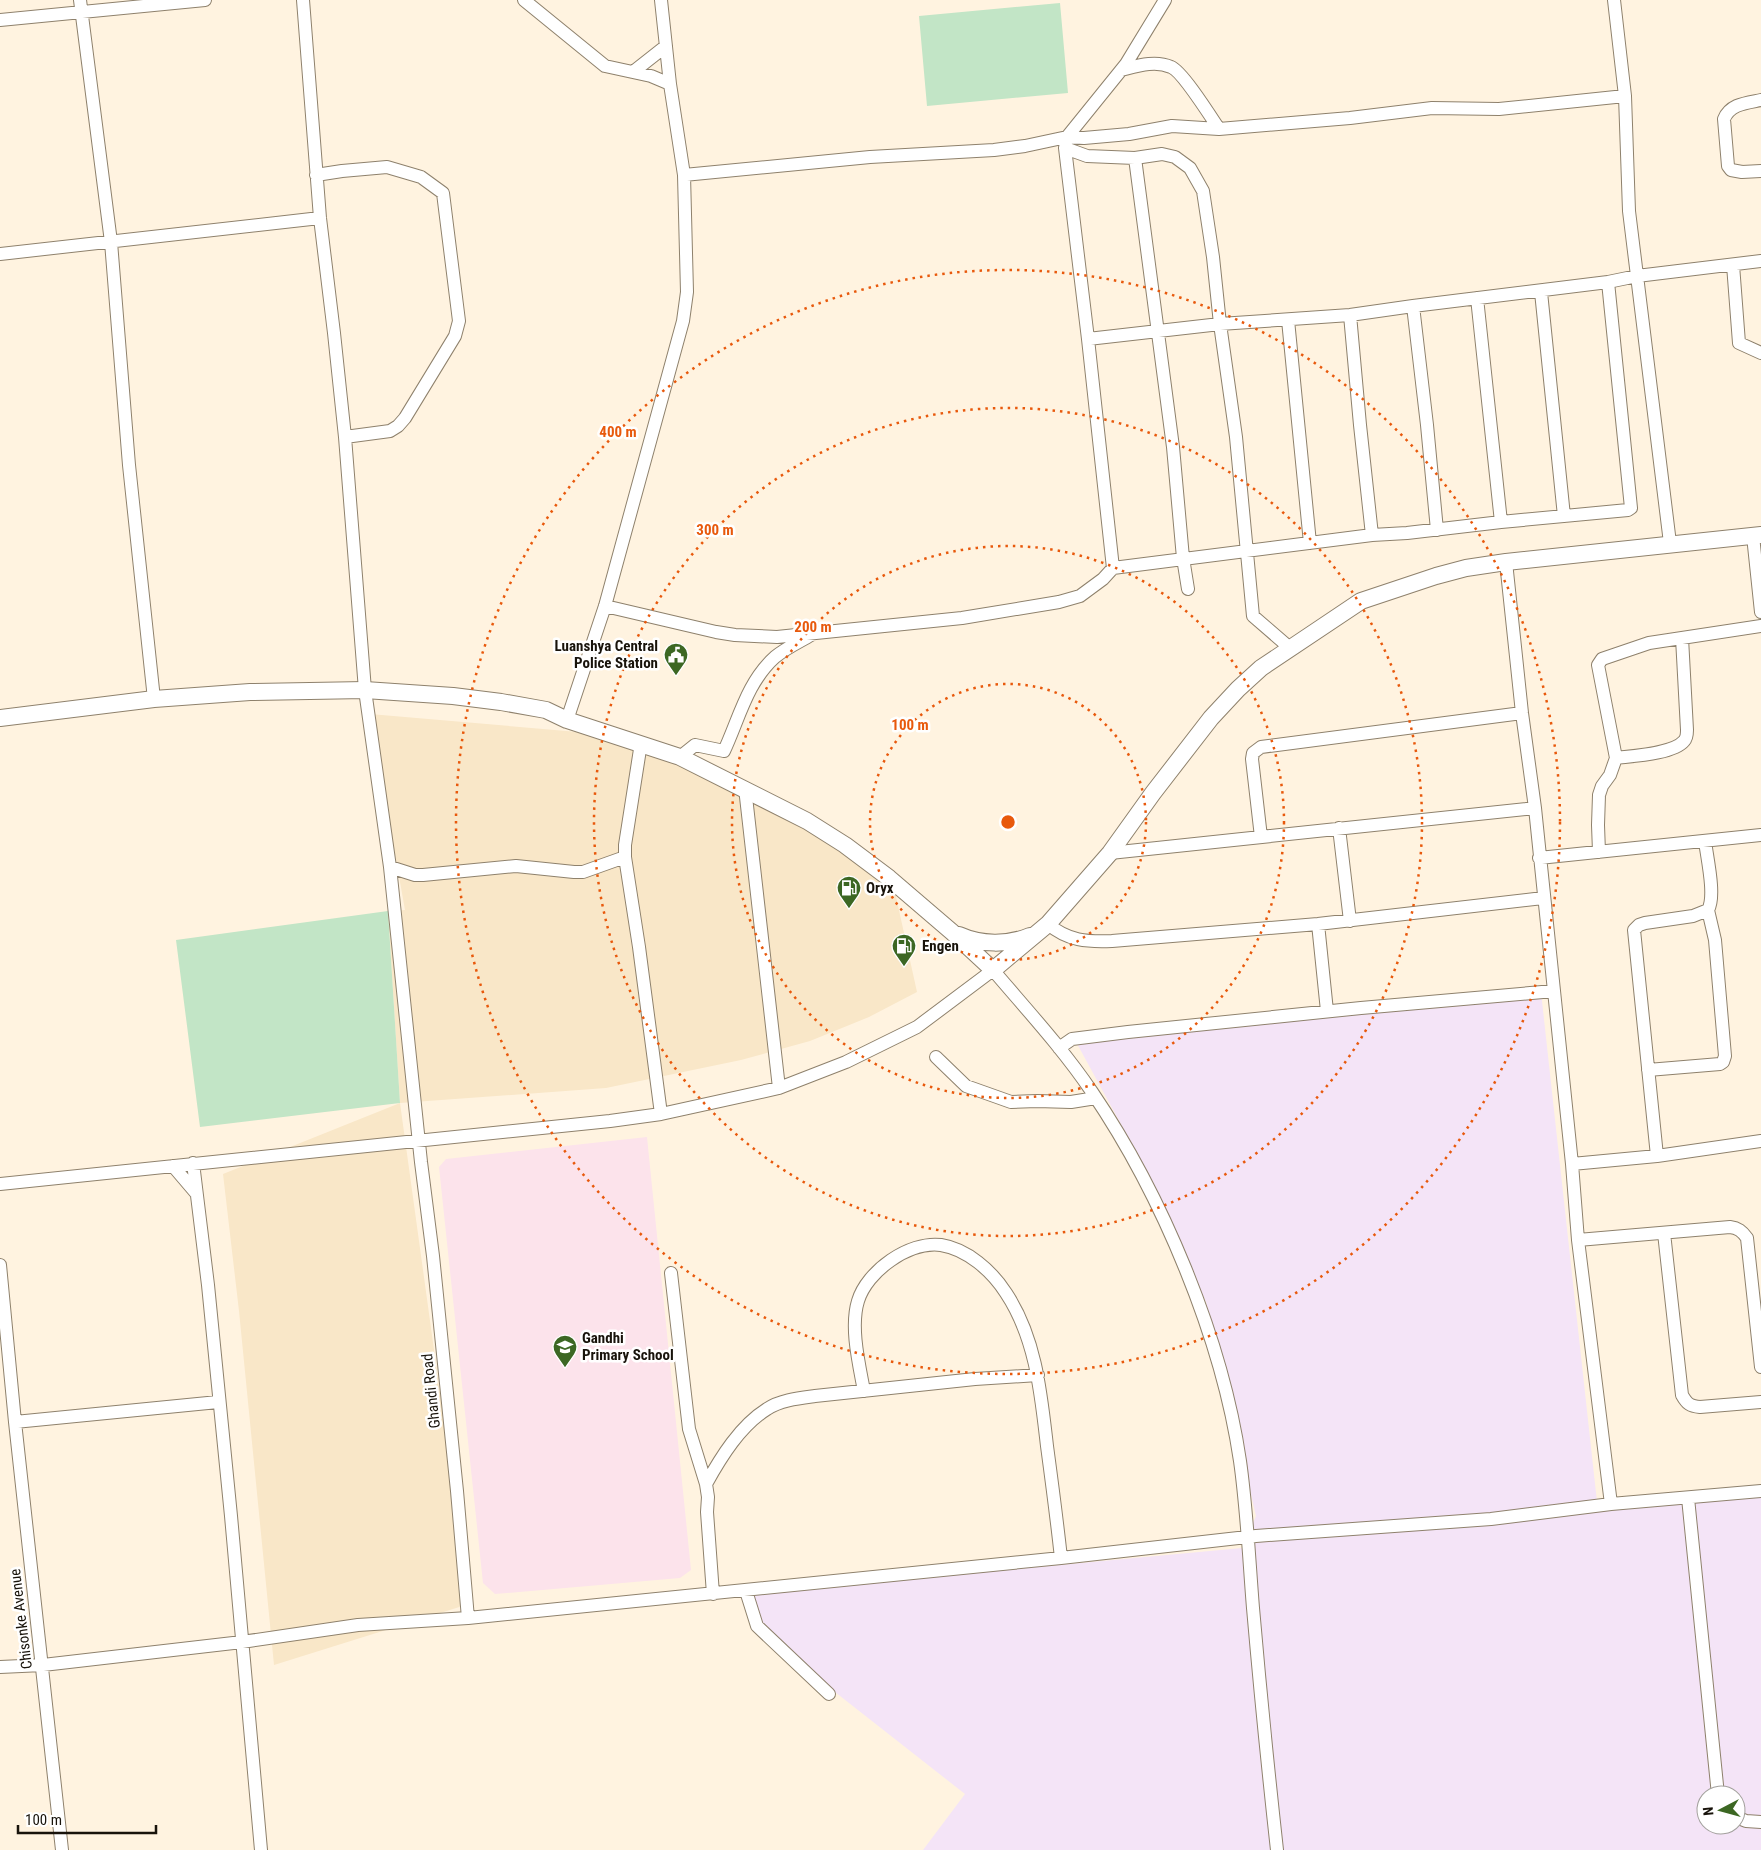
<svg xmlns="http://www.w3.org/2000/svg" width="1761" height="1850" viewBox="0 0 1761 1850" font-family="'Roboto Condensed',sans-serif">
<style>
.built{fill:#f9e7c8}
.industrial{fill:#f4e4f7;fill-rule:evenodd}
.education{fill:#fce3eb}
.green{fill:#c2e5c6}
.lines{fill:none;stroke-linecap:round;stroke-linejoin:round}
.minor-casing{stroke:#8e816c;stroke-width:14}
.major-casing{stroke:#8e816c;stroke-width:18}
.minor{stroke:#fff;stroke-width:12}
.major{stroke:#fff;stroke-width:16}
.ring{fill:none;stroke:#e8590c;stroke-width:2.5;stroke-dasharray:2.5 5}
.labels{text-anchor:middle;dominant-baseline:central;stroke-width:5;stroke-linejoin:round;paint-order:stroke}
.poi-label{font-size:15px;font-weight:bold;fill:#18130b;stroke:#fff;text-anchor:start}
.street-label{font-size:15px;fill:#18130b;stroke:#fff}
.centre{fill:#e8590c;stroke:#fff;stroke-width:2.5}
.ring-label{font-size:15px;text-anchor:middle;font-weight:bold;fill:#e8590c;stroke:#fff;stroke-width:5;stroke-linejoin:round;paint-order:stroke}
</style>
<rect width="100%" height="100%" fill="#fff3e0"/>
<!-- built -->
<path class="built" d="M 370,714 L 636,737 L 780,808 L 893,883 L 917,992 L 869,1017 L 810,1041 L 741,1060 L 606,1088 L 400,1103 L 469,1604 L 274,1665 L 239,1311 L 223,1174 L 400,1103 L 388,911 L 405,910 Z"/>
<!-- industrial -->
<path class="industrial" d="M 1541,992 L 1598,1511 L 1761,1497 L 1761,1850 L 923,1850 L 965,1794 L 784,1652 L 770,1632 L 738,1595 L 1242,1548 L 1256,1516 L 1206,1302 L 1124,1130 L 1075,1040 ZM 1706,1795 L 1736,1795 L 1736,1825 L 1706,1825 Z"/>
<!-- education -->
<path class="education" d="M 647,1137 L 691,1570 L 680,1578 L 495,1594 L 483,1583 L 439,1167 L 446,1159 Z"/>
<!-- green -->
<path class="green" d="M 1060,3 L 1068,93 L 927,106 L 919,16 Z
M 388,911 L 400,1103 L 200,1127 L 176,940 Z"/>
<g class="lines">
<defs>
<path id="minor" d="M 80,0 L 111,242 L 129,465 L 154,699
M 303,0 L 320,218 L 334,333 L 345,437 L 365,690 L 390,867 L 421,1162 L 433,1256 L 457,1491 L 468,1618
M 524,0 L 605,66 L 651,76 L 670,84
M 1614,0 L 1625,96 L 1629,211 L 1670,543
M 0,20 L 205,0
M 1121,70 C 1137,66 1155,60 1171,67 C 1182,71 1211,117 1219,129
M 633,72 L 666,46
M 1761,100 C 1746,103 1730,104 1724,119 L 1728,166 L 1731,170 L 1742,172 L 1761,171
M 1065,148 L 1087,156 L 1135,158 L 1173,447 L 1183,558 L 1188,589
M 1135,158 L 1162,154 L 1175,157 L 1190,168 L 1203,191 L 1213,257 L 1220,324 L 1236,437 L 1253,616 L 1290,648
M 316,175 L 342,171 L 387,167 L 421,177 L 443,193 L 459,321 L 455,336 L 405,418 L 398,426 L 390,431 L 345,437
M 684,175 L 870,157 L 994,150 L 1025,146 L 1067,137 L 1126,64 L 1165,0
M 0,254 L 320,218
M 1733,265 L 1739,343 L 1761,353
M 1608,282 L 1637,276 L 1761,261
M 1541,292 L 1564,516
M 1477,298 L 1501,522
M 1413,306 L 1427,425 L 1437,530
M 1350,315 L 1360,425 L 1372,535
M 1288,320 L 1310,543
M 1088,339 L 1220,324 L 1350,315 L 1413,306 L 1608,282 L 1631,508 L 1628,510 L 1501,522 L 1407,533 L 1372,535 L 1113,568
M 1753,536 L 1761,612
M 1506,562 L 1522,713 L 1535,808 L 1572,1164 L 1578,1240 L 1611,1504
M 605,606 L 716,632 L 735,635 L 777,637 L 962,618 L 1059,602 L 1080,596 L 1103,579 L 1113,568 L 1088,339 L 1065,148 L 1067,137 L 1084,138 L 1129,134 L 1172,126 L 1219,129 L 1350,118 L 1432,108 L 1499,109 L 1625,96
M 567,720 L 605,606 L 683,321 L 687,292 L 684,175 L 670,84 L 661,0
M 641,743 L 625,845 L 625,857 L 639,947 L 661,1114
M 680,757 L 695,745 L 724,751 C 739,719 747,682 775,657 C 786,648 799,642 811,635
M 1616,758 C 1632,756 1673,754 1684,741 C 1687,738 1687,734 1687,730 L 1682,638
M 745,788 L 779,1088
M 1339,828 L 1350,921
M 1261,837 L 1252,759 L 1253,753 L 1261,747 L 1522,713
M 1599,852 L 1598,825 L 1599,795 L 1602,786 L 1610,775 L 1616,758 L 1598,665 L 1602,659 L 1649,643 L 1761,626
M 1110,853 L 1535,808
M 1539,858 L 1761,835
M 390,867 L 415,875 L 423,875 L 516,866 L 574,872 L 583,872 L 625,857
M 1048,924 C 1068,941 1087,942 1112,941 L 1318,924 L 1543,898
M 1318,924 L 1327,1011
M 1059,1048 L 1072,1039 L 1128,1032 L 1361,1008 L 1554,991
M 936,1057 L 966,1086 L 1011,1102 L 1037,1101 L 1071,1102 L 1096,1098
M 1648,1070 L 1720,1064 L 1723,1062 L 1725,1056 L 1715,940 L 1708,910
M 1657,1156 L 1634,930 L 1639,925 L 1645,923 L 1693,916 L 1708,910 C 1716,896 1707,858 1705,841
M 193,1163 L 208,1285 L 231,1516 L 261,1850
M 1572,1164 L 1657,1156 L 1761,1141
M 173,1166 L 196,1193
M 0,1184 L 610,1121 L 661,1114 L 779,1088 L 846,1062 L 917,1027 L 993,970 C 1027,1010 1063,1049 1092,1092 C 1162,1195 1222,1338 1240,1461 C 1247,1510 1249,1559 1253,1608 C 1260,1689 1268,1769 1277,1850
M 1664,1233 L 1682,1395 C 1687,1404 1690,1406 1700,1407 L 1761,1402
M 1578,1240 L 1730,1227 C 1738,1228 1742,1231 1747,1238 L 1761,1367
M 0,1265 L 15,1422 L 62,1850
M 671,1273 L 689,1429 L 706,1484
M 864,1391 C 859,1364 850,1327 858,1301 C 867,1271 909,1241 941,1245 C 967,1249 992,1271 1006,1293 C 1036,1338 1041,1394 1047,1446 C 1052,1483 1057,1521 1061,1558
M 15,1422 L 218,1402
M 1688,1498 L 1718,1795
M 746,1591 L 757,1626 L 829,1694
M 713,1594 L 707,1512 L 708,1497 L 706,1484 C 721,1457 740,1426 767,1409 C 780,1400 800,1398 815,1396 L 975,1379 L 1038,1375
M 0,1667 L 43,1665 L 242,1642 L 358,1625 L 468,1618 L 1061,1558 L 1256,1536 L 1491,1519 L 1611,1504 L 1761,1491
M 1736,1817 L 1746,1821 L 1761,1822"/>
<path id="major" d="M 0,718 L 154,699 L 250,692 L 365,690 L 453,696 L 501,702 L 546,710 L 567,720 L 680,757 L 807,821 L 845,845 L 889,878 L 952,932 L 993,970 L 1048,924 L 1110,853 L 1153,793 L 1211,718 L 1238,689 L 1261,668 L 1361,601 L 1436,576 L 1466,568 L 1506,562 L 1761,535
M 959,935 C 981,945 1008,945 1030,936"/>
</defs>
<!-- minor casing -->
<use href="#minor" class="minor-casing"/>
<!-- major casing -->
<use href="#major" class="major-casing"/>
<!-- minor -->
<use href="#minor" class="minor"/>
<!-- major -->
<use href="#major" class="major"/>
</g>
<!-- distance rings -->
<g class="ring">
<circle cx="1008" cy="822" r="138"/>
<circle cx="1008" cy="822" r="276"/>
<circle cx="1008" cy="822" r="414"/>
<circle cx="1008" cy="822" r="552"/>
</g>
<!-- icons -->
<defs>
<symbol id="civic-pin" viewBox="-11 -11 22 30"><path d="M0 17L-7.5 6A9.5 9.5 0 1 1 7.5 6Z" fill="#3c6723" stroke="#fff"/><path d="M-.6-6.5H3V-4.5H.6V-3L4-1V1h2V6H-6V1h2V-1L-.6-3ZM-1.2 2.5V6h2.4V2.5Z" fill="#fff"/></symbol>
<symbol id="fuel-pin" viewBox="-11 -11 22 30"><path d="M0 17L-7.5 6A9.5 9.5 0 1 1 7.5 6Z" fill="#3c6723" stroke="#fff"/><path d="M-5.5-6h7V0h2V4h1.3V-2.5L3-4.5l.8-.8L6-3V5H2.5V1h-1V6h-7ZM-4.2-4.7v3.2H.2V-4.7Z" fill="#fff"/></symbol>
<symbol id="school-pin" viewBox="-11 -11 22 30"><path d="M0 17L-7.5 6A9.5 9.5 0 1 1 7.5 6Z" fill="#3c6723" stroke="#fff"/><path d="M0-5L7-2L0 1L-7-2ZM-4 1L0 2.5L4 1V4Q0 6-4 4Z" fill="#fff"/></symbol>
</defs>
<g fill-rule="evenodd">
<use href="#civic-pin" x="662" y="641" width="28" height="38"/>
<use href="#fuel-pin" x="835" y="874" width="28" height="38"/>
<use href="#fuel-pin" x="890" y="932" width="28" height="38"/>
<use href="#school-pin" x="551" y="1333" width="28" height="38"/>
</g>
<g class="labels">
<!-- poi labels -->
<g class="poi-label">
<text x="658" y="646" text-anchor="end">Luanshya Central<tspan x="658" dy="17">Police Station</tspan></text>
<text x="866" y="888">Oryx</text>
<text x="922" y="946">Engen</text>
<text x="582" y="1338">Gandhi<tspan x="582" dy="17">Primary School</tspan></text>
</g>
<!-- street labels -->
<g class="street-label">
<text transform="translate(431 1391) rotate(-96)">Ghandi Road</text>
<text transform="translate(21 1619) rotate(-97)">Chisonke Avenue</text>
</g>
</g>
<circle cx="1008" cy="822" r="8" class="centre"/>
<g class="ring-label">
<text x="618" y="437">400 m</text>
<text x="715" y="535">300 m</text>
<text x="813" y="632">200 m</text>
<text x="910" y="730">100 m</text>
</g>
<!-- north arrow -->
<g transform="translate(1721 1810) rotate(264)"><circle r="24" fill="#ffffff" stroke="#a3a19d"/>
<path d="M0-4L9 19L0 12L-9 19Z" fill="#3c6723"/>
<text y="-8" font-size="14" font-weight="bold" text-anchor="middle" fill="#18130b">N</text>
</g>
<!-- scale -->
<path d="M18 1825v8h138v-8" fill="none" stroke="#18130b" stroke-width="2.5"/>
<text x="25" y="1825" font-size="15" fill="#18130b" stroke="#ffffff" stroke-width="4" paint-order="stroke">100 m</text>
</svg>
